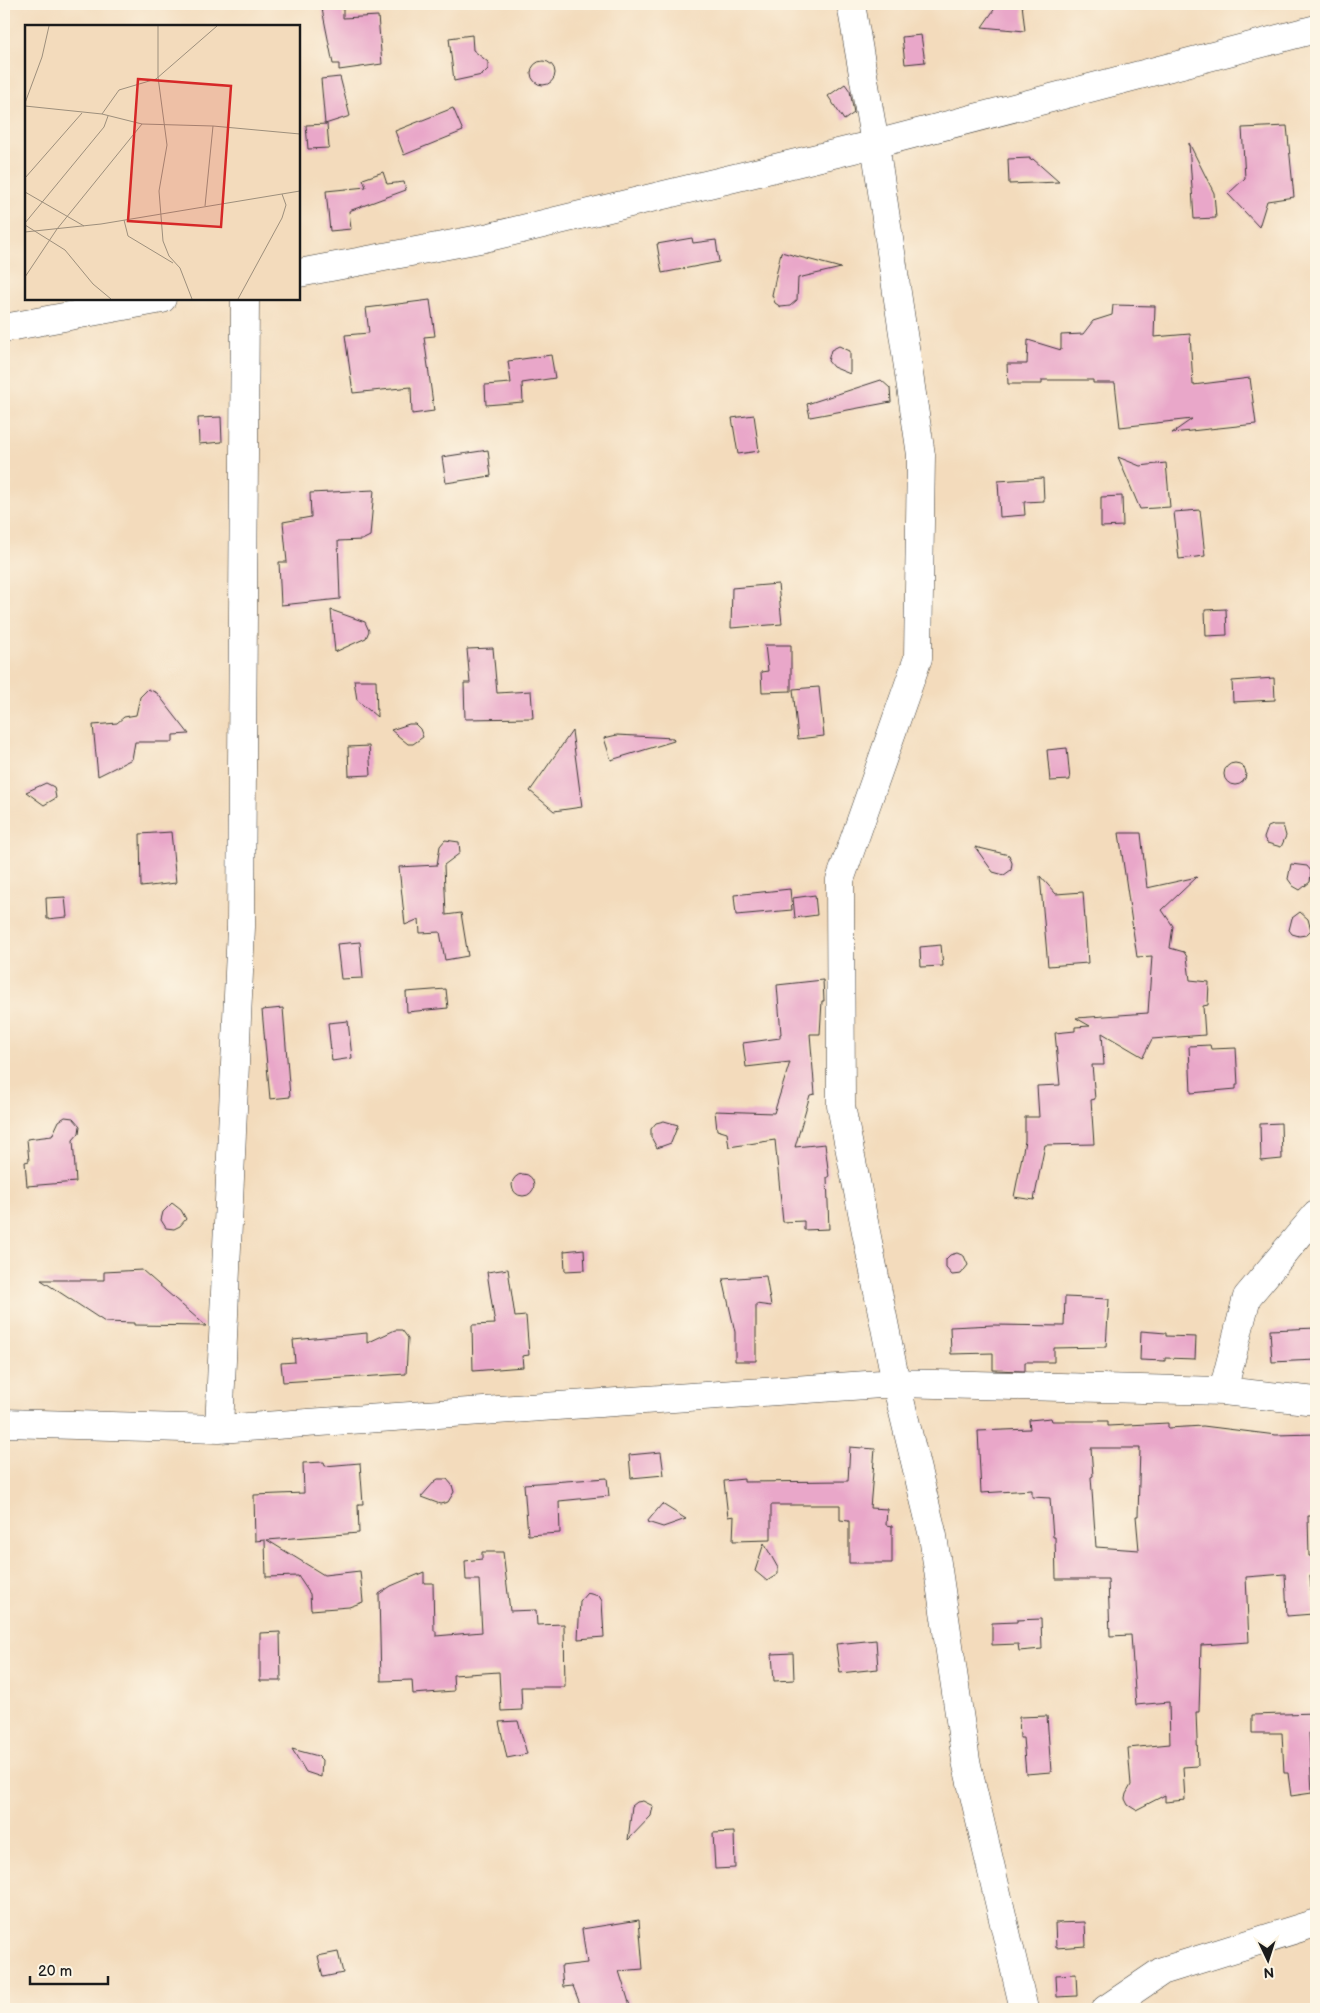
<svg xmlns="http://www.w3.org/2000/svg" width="1320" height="2013" viewBox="0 0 1320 2013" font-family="'Balsamiq Sans',sans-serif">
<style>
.building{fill:#e9a7c9;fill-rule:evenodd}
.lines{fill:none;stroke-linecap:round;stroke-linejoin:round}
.minor-casing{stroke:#3c3934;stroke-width:29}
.tertiary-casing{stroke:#3c3934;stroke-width:29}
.minor{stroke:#fff;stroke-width:28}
.tertiary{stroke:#fff;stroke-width:28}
.inset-road{fill:none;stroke:#9d8f7c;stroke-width:1}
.view{fill:#d62828;fill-opacity:0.15;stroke:#d62828;stroke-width:2.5}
.inset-edge{fill:none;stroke:#1c1c1c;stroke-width:2.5}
</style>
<rect width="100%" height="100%" fill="#fcf5e5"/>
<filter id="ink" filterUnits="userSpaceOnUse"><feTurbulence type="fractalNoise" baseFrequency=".02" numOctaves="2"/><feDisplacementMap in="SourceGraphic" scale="10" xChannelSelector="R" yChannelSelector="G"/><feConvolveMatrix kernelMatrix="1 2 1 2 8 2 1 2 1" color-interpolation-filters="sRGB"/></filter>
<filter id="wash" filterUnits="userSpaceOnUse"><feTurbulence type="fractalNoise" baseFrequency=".0096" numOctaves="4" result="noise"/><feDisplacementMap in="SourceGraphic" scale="20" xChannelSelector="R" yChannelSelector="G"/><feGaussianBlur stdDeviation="1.12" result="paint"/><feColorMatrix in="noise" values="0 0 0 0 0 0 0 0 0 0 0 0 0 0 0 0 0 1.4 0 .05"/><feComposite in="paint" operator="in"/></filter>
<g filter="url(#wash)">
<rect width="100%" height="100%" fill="#f3dbbc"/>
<g id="blocks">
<!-- building -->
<path class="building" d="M 321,4 L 343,4 L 343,18 L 378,16 L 382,64 L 339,70 L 339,64 L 333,64 Z
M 998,4 L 1022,4 L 1025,31 L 982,27 Z
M 472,35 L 473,50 L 488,62 L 488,69 L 482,75 L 454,81 L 449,38 Z
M 921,35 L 925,62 L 905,64 L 902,37 Z
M531 73a12 12 0 1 1 24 0a12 12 0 1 1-24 0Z
M 340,77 L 350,116 L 325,124 L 321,79 Z
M 845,84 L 850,91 L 854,113 L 844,120 L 828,96 Z
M 453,108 L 463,131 L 404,155 L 395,131 Z
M 327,124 L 329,148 L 308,149 L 306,125 Z
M 1287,126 L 1294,197 L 1267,201 L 1259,227 L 1228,194 L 1245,178 L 1242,128 Z
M 1189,143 L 1214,193 L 1216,218 L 1194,219 Z
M 1030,158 L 1030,160 L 1033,159 L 1059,182 L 1009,184 L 1008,159 Z
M 383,172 L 387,184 L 404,182 L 406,190 L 349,211 L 351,229 L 330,231 L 326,191 L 366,187 L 363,179 Z
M 692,238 L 693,243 L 716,240 L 719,262 L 662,273 L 657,244 Z
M 781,252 L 841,268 L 798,278 L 797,300 L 790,306 L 781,307 L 775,303 L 772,295 Z
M 430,300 L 435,336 L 424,337 L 434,411 L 412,414 L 411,387 L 353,393 L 345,335 L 369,333 L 366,308 Z
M 1113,305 L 1155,306 L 1154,337 L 1190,334 L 1193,385 L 1250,378 L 1256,424 L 1172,433 L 1192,419 L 1120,427 L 1115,383 L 1093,383 L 1093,380 L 1042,380 L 1042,384 L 1008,384 L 1007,364 L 1027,364 L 1028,340 L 1061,350 L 1061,335 L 1083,334 L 1093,321 L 1112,315 Z
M 839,346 L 850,351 L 850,374 L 833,367 L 828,361 L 831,350 Z
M 551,355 L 555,378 L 522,383 L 523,402 L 486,405 L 485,385 L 511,383 L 508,361 Z
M 881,380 L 890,388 L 891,402 L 810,417 L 807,404 Z
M 754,415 L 759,451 L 738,454 L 732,418 Z
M 221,417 L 222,442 L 199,444 L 198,418 Z
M 488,450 L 491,476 L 446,483 L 442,457 Z
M 1118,457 L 1140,466 L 1166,463 L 1170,507 L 1140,509 Z
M 1043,478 L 1044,501 L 1024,502 L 1025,515 L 1000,517 L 998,481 Z
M 374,490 L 370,536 L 362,540 L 338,541 L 340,599 L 281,605 L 279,562 L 287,562 L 283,522 L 311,517 L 310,493 Z
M 1122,496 L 1123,526 L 1101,527 L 1101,497 Z
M 1200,510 L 1205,556 L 1179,559 L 1174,512 Z
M 778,584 L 782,624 L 731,628 L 732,588 Z
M 1226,609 L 1227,635 L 1206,636 L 1205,610 Z
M 331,610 L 365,622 L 369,631 L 366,638 L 335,652 Z
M 765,645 L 791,645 L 791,691 L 762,692 L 761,672 L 768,671 Z
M 493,648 L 497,693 L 531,691 L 533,718 L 465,719 L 464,683 L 470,683 L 467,649 Z
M 1274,678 L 1275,700 L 1233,702 L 1232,681 Z
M 354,680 L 376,680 L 377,717 L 357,700 Z
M 819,687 L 824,736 L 798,739 L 793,689 Z
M 148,689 L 157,693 L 189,734 L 173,735 L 173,742 L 135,742 L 132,759 L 98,776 L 93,725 L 117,723 L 124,717 L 136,715 L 140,697 Z
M 409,724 L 415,724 L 420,729 L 423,737 L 413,744 L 408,744 L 391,730 Z
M 572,731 L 582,807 L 554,811 L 530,791 Z
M 617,735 L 673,738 L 674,741 L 611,760 L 604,738 Z
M 369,746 L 371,775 L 349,776 L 348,747 Z
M 1067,748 L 1070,780 L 1050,781 L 1047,750 Z
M1224 774a11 11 0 1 1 22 0a11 11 0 1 1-22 0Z
M 46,783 L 54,787 L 56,798 L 44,805 L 26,792 Z
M 1273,825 L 1283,825 L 1286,836 L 1281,847 L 1267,843 L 1264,838 L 1268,827 Z
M 171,832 L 176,883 L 141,887 L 140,834 Z
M 1119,833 L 1141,833 L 1147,888 L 1197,877 L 1162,910 L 1173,926 L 1170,948 L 1184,952 L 1187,957 L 1190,980 L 1209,982 L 1208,1005 L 1203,1006 L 1205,1035 L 1152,1039 L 1143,1057 L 1102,1033 L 1104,1065 L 1092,1065 L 1095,1099 L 1091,1100 L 1094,1144 L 1045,1145 L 1034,1200 L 1014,1197 L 1025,1141 L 1025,1117 L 1039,1117 L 1037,1086 L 1060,1085 L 1055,1033 L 1075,1031 L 1075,1027 L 1090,1026 L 1076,1018 L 1148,1013 L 1152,956 L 1137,957 Z
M 445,840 L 459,842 L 460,853 L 444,865 L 446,915 L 461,913 L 468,956 L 445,960 L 440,932 L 420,933 L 419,919 L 405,925 L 399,867 L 437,865 L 440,846 Z
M 975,847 L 1009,855 L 1012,863 L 1011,870 L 1004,875 L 993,872 Z
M 1291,864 L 1307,866 L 1311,871 L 1310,882 L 1300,890 L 1293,886 L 1288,879 Z
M 1040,876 L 1056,894 L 1083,892 L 1088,963 L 1048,966 Z
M 790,889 L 792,910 L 736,915 L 734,895 Z
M 815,895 L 817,915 L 795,918 L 793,898 Z
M 65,897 L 67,917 L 47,919 L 46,898 Z
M 1300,912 L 1308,919 L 1311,930 L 1306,935 L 1299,936 L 1292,934 L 1289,930 L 1292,918 Z
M 360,942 L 363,978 L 341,979 L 337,944 Z
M 941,945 L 943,966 L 921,967 L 920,947 Z
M 823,980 L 824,1001 L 822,1001 L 820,1034 L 810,1034 L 815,1094 L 810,1095 L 795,1147 L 825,1144 L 829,1177 L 827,1177 L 829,1229 L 804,1230 L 804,1221 L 783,1222 L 775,1140 L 729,1147 L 727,1133 L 717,1130 L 715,1111 L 774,1113 L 790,1062 L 746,1067 L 743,1043 L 780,1038 L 780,1034 L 781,1034 L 777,985 Z
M 446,989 L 448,1008 L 407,1012 L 406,992 Z
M 283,1008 L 290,1097 L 270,1099 L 262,1010 Z
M 348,1021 L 352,1058 L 332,1061 L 328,1023 Z
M 1210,1045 L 1211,1049 L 1236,1048 L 1238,1085 L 1236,1085 L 1236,1089 L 1191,1093 L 1189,1046 Z
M 65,1117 L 73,1118 L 80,1126 L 79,1133 L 73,1140 L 76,1182 L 27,1186 L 25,1162 L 29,1161 L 27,1139 L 52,1136 L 59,1121 Z
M 664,1121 L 678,1125 L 671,1143 L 657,1148 L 651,1137 L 651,1129 L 656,1123 Z
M 1281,1123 L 1282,1159 L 1261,1161 L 1260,1124 Z
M512 1185a11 11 0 1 1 22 0a11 11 0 1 1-22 0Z
M 172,1203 L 181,1210 L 186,1219 L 180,1226 L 174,1229 L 166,1228 L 161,1220 L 163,1212 Z
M 584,1249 L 585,1270 L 565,1271 L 564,1251 Z
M 957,1253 L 964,1256 L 968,1265 L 961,1274 L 952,1275 L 946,1268 L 946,1259 L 950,1255 Z
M 508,1269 L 515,1317 L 526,1316 L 529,1355 L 522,1356 L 523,1367 L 473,1371 L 472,1325 L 495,1324 L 487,1272 Z
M 142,1270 L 206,1326 L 134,1325 L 134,1323 L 105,1322 L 41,1280 L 104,1280 L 104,1272 Z
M 766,1276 L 771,1306 L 756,1304 L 756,1361 L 735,1361 L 735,1332 L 723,1279 Z
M 1065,1297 L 1109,1299 L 1106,1347 L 1054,1348 L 1054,1362 L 1025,1362 L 1025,1371 L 993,1370 L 993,1353 L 951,1354 L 950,1327 L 993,1325 L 1064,1326 Z
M 1316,1328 L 1316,1360 L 1272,1362 L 1270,1330 Z
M 395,1330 L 402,1330 L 408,1338 L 406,1374 L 283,1382 L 281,1363 L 295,1362 L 293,1340 L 367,1333 L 367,1343 Z
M 1141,1331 L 1166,1333 L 1166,1336 L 1196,1337 L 1195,1359 L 1165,1358 L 1165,1361 L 1140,1360 Z
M 1051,1418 L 1052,1421 L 1108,1421 L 1108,1426 L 1168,1423 L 1168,1428 L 1203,1426 L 1276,1435 L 1316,1434 L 1316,1516 L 1308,1516 L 1309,1556 L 1316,1556 L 1316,1576 L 1310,1576 L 1313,1614 L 1287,1616 L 1285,1574 L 1246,1577 L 1249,1642 L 1201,1645 L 1199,1712 L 1196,1712 L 1198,1766 L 1183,1767 L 1185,1800 L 1165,1802 L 1165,1795 L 1136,1810 L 1128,1805 L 1125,1799 L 1126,1794 L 1131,1785 L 1128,1748 L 1170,1744 L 1169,1702 L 1136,1705 L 1131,1635 L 1110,1636 L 1108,1579 L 1056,1579 L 1055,1537 L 1053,1537 L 1050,1498 L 1032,1497 L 1032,1490 L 981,1493 L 978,1431 L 1030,1429 L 1029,1420 ZM 1091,1448 L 1140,1448 L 1138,1516 L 1136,1516 L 1139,1550 L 1096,1547 L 1091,1477 L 1093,1476 Z
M 850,1447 L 875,1449 L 870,1508 L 887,1509 L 886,1525 L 892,1526 L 892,1563 L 849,1563 L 849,1521 L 840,1520 L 840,1505 L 771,1505 L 771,1540 L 733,1541 L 734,1516 L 728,1517 L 724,1481 L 744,1479 L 744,1482 L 848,1481 Z
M 661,1452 L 664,1475 L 631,1478 L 629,1455 Z
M 324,1462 L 325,1466 L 360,1463 L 363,1504 L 358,1504 L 359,1533 L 267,1540 L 324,1575 L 360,1571 L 363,1602 L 349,1607 L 311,1610 L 310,1594 L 298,1576 L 266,1577 L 265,1540 L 255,1541 L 254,1495 L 304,1493 L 303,1463 Z
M 607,1478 L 609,1496 L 559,1501 L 560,1533 L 528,1535 L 524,1484 Z
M 438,1479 L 447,1479 L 452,1485 L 454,1492 L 448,1502 L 440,1504 L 421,1497 L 435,1481 Z
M 662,1504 L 686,1519 L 663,1527 L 647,1522 Z
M 764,1543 L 778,1568 L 778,1574 L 767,1581 L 755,1571 Z
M 482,1552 L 503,1552 L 510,1611 L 536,1610 L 537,1625 L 564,1624 L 565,1687 L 521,1687 L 522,1710 L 501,1711 L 499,1672 L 453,1675 L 454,1691 L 413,1694 L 412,1680 L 381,1681 L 379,1594 L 391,1586 L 424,1572 L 424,1583 L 433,1583 L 434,1631 L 436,1631 L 436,1636 L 482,1632 L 479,1580 L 466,1580 L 465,1561 L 482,1559 Z
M 587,1593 L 599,1596 L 602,1601 L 604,1637 L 578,1639 L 580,1601 Z
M 1041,1619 L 1042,1649 L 1019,1651 L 1018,1644 L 992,1645 L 992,1623 L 1017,1622 L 1017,1620 Z
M 280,1632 L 281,1681 L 260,1681 L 260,1633 Z
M 876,1640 L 878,1669 L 840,1673 L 836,1644 Z
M 793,1653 L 794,1680 L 774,1681 L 772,1654 Z
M 1316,1713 L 1316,1733 L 1309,1733 L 1312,1793 L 1291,1796 L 1288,1773 L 1284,1773 L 1282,1733 L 1252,1733 L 1252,1715 Z
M 1047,1716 L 1051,1772 L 1026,1774 L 1023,1738 L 1020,1738 L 1019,1717 Z
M 518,1721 L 527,1754 L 507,1758 L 499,1722 Z
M 292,1749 L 318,1756 L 322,1760 L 321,1777 L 306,1772 Z
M 643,1801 L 653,1806 L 651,1816 L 628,1840 L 632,1806 L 637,1802 Z
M 734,1832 L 735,1868 L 715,1869 L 713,1833 Z
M 639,1920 L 643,1969 L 619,1971 L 631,2009 L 582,2009 L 573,1986 L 563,1987 L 561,1966 L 587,1963 L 582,1929 Z
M 1085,1922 L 1086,1946 L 1056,1948 L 1055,1923 Z
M 338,1952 L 343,1973 L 323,1977 L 318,1956 Z
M 1076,1974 L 1077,1996 L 1057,1997 L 1056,1975 Z"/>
</g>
</g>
<g filter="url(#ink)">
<use href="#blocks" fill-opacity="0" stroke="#3c3934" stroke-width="1"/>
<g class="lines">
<defs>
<path id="minor" d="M 851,4 L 875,144 L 921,455 L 918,658 L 840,880 L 841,1106 L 896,1383 L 933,1536 L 966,1761 L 1024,2009
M 299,273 L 485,238 L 875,144 L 1316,29
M 4,328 L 162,299
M 1223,1391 L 1247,1297 L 1316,1215
M 4,1423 L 219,1429 L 896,1383 L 1223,1391 L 1316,1401
M 219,1429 L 241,927 L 245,299"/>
<path id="tertiary" d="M 1106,2009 L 1162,1971 L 1316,1923"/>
</defs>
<!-- minor casing -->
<use href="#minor" class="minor-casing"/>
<!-- tertiary casing -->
<use href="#tertiary" class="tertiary-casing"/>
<!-- minor -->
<use href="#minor" class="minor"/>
<!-- tertiary -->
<use href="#tertiary" class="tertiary"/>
</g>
</g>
<!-- overview -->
<g transform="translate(25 25)">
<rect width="275" height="275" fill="#f3dbbc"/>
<path class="inset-road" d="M 133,1 L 133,52 L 142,120 L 134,166 L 138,216 L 144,231 L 155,243 L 167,274M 0,78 L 17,32 L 24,1M 0,81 L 77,89 L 94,65 L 131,54 L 192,1M 77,89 L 117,99 L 188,101 L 275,109M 0,153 L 57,88M 0,167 L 59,201M 180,181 L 188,101M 99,195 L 103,211 L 148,238M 0,198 L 79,102 L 83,91M 0,200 L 40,225 L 68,259 L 86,274M 0,207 L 76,199 L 275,166M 0,252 L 32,204 L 117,99M 213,274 L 257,193 L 261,180 L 257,169"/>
<path class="view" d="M 113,54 L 206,61 L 196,202 L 103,196 Z"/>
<rect width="275" height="275" class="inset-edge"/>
</g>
<!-- margin -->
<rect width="1320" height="2013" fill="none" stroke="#fcf5e5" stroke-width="20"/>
<!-- north arrow -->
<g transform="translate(1268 1960) rotate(176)" stroke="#fcf5e5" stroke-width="4" paint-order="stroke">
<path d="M0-4L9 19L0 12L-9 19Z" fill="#1c1c1c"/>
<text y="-8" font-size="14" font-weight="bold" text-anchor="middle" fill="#1c1c1c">N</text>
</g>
<!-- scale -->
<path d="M30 1976v8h78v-8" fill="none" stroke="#1c1c1c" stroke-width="2.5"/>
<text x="38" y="1976" font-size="15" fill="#1c1c1c" stroke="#fcf5e5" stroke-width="4" paint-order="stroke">20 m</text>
</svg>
